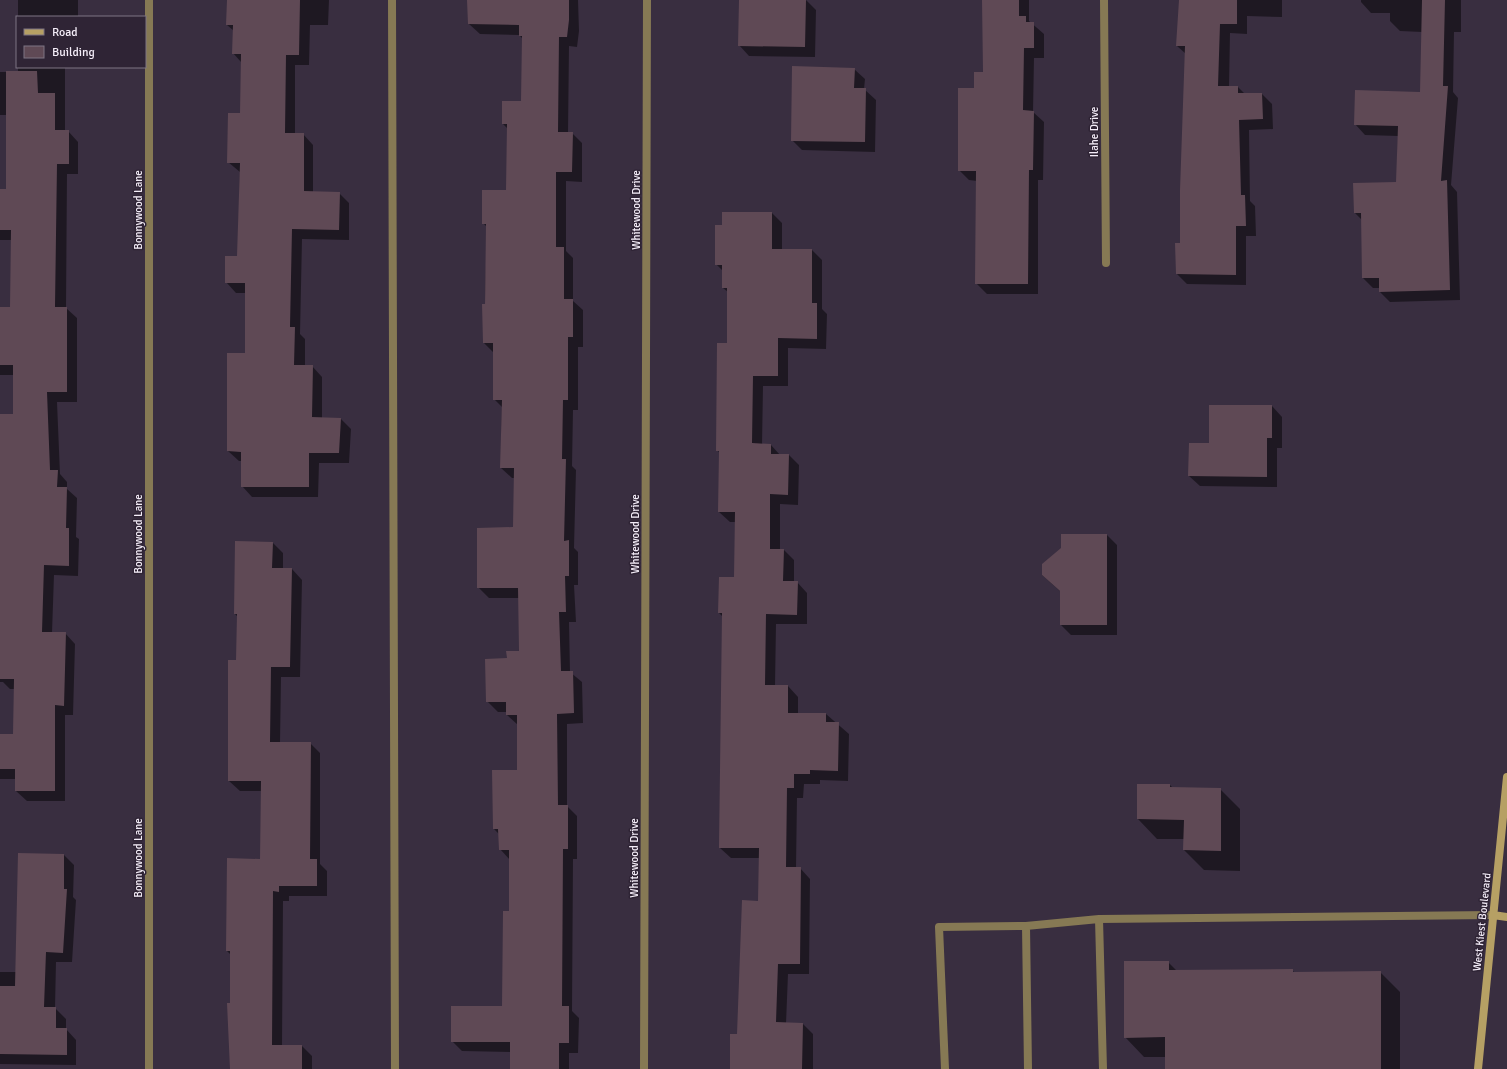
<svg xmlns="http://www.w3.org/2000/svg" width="1507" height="1069" viewBox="0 0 1507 1069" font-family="Signika,sans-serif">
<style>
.shadow{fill:#0007}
.building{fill:#5f4955}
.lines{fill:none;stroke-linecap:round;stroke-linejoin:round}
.lane{stroke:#867954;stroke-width:8}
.street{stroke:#867954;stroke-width:8}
.secondary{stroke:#b6a064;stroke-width:8}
.labels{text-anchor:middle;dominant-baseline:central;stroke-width:3;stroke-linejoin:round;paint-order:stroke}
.street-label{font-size:11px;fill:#f4edf8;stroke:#2f2435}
</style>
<rect width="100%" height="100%" fill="#392e40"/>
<!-- shadow -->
<path class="shadow" d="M 18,0 L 78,0 L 78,17 L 18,17 Z
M 228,0 L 329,0 L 328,25 L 310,25 L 309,65 L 295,65 L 295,134 L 303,134 L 313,145 L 313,192 L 339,193 L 349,203 L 349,240 L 302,239 L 300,334 L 305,339 L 305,366 L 312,366 L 322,377 L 322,418 L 341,419 L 351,429 L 349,463 L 319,463 L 318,497 L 252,497 L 242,486 L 242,461 L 239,461 L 228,451 L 246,354 L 246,293 L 236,293 L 226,282 L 238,257 L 240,172 L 228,162 L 241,114 L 241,62 L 233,53 L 234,31 L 227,25 Z
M 468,0 L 578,0 L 579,31 L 577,47 L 569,46 L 568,133 L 572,133 L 582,143 L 582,182 L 566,181 L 566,251 L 573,258 L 573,301 L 583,310 L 583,347 L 578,347 L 578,410 L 573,410 L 572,466 L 576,470 L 574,548 L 578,552 L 578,585 L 574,585 L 576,622 L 569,622 L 570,672 L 582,682 L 583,723 L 567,724 L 567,806 L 577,816 L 577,859 L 573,859 L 572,1011 L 579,1018 L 578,1053 L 569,1053 L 569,1069 L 511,1069 L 511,1052 L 462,1051 L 452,1041 L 503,1007 L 510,912 L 510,860 L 500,849 L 500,835 L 494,829 L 518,771 L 518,725 L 507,715 L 507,712 L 498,712 L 487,701 L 508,659 L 520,652 L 519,598 L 489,598 L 478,587 L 514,528 L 515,478 L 512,478 L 501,468 L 502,407 L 494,399 L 494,353 L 484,343 L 487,227 L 483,223 L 507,191 L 508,129 L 503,124 L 522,102 L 523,39 L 519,35 L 480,34 L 469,24 Z
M 740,0 L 806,0 L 816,10 L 815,57 L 749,56 L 739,45 Z
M 983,0 L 1029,0 L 1029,21 L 1044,34 L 1044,58 L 1034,58 L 1033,112 L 1044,122 L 1043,180 L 1038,180 L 1038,294 L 987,294 L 976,283 L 977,181 L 969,180 L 959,170 L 975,89 L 984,73 Z
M 1180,0 L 1282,0 L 1282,17 L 1247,16 L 1247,34 L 1230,33 L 1229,87 L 1238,87 L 1245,94 L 1262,94 L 1272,104 L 1273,129 L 1249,130 L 1250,201 L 1255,206 L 1256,236 L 1246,236 L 1246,285 L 1187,284 L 1177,274 L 1181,244 L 1186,54 L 1177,46 Z
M 1361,0 L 1461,0 L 1461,32 L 1454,32 L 1453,92 L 1458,98 L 1451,185 L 1457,192 L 1460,300 L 1390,302 L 1380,292 L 1380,288 L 1373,288 L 1363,278 L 1362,220 L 1355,213 L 1397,183 L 1398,136 L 1365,135 L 1355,124 L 1421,93 L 1422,32 L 1400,31 L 1390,21 L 1390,13 L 1371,13 L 1361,2 Z
M 18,67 L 65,67 L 65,131 L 68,131 L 78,142 L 78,174 L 67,174 L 66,308 L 77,318 L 77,402 L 57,402 L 60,474 L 67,482 L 67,489 L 77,498 L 76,537 L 79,539 L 78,576 L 54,575 L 52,633 L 65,633 L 75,644 L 73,715 L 65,715 L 65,801 L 27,801 L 16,791 L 16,779 L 0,779 L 0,735 L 14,735 L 15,689 L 10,689 L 3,682 L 0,682 L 0,459 L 14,415 L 14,375 L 0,375 L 0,308 L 11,308 L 12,240 L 0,240 L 0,190 L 7,190 L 7,115 L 0,115 L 0,72 L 18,72 Z
M 854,69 L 865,79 L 864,89 L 876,100 L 875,152 L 802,150 L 792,140 Z
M 723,213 L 772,213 L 782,223 L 782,250 L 812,250 L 822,260 L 822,309 L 827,314 L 826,349 L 788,348 L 788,386 L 763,386 L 762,445 L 771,445 L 780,455 L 789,455 L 799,465 L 798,505 L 780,504 L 780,550 L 784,550 L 794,560 L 794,582 L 797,582 L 807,593 L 807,624 L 776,624 L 775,686 L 788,686 L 798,697 L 798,714 L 826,714 L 849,734 L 848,781 L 820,780 L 820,784 L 804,784 L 803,798 L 797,798 L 796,868 L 800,868 L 810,879 L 809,974 L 788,974 L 786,1024 L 803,1024 L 813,1034 L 813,1069 L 731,1069 L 738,1035 L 759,902 L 760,858 L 731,858 L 720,848 L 723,617 L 719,613 L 735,578 L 736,522 L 730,522 L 719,512 L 720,453 L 717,450 L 728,344 L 728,292 L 723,288 L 723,271 L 716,264 L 723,226 Z
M 1210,406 L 1272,406 L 1282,417 L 1282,448 L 1277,448 L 1277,487 L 1200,486 L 1189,476 L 1190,444 L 1210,444 Z
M 1107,535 L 1117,545 L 1117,635 L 1071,635 L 1061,625 L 1061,592 L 1042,575 Z
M 273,543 L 283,553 L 283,569 L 292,569 L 302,580 L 300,677 L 281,677 L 280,743 L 310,743 L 320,753 L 320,864 L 327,871 L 327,896 L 289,896 L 289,901 L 283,901 L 282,1046 L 302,1046 L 312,1056 L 312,1069 L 231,1069 L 228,1004 L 231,1004 L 231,955 L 227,951 L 261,860 L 262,791 L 240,791 L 229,781 L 229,661 L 237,661 L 238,617 L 235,614 Z
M 1170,785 L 1173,788 L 1220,789 L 1240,809 L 1240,871 L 1204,870 L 1184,850 L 1184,839 L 1157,839 L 1138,819 Z
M 64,855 L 74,865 L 73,897 L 76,900 L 72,962 L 56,962 L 55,1008 L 66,1019 L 66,1029 L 76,1040 L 76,1065 L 0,1064 L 0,972 L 16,972 Z
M 1168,962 L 1177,971 L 1292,970 L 1295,973 L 1380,972 L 1400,992 L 1400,1069 L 1166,1069 L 1166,1057 L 1144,1057 L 1125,1037 Z"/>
<!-- building -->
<path class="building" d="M 227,0 L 300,0 L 299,55 L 286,55 L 285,133 L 304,133 L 304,191 L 340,192 L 339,230 L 292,229 L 290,327 L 295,327 L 294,365 L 313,365 L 312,417 L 341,418 L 339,453 L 309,453 L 309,487 L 241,487 L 241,452 L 227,451 L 227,353 L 245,353 L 245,283 L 225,283 L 225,256 L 237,256 L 240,163 L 227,163 L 228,113 L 240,113 L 241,54 L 232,54 L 233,25 L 226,25 Z
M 467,0 L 569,0 L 569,20 L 567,37 L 559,37 L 558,132 L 573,132 L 572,172 L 556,172 L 556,247 L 564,247 L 564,299 L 573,299 L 573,337 L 568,337 L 568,400 L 563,400 L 562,459 L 566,459 L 564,541 L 569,540 L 569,576 L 565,576 L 566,612 L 559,612 L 561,671 L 573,671 L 574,713 L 557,714 L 558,805 L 568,805 L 568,849 L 563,849 L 562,1006 L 569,1006 L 569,1043 L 559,1043 L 559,1069 L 510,1069 L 510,1042 L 451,1042 L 451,1006 L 502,1006 L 503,911 L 509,911 L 509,850 L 499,850 L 498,829 L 493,829 L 492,770 L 517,770 L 517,715 L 506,715 L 506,702 L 486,702 L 485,659 L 507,658 L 506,651 L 519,651 L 518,588 L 477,588 L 477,528 L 513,527 L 514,468 L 500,468 L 502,400 L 493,400 L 493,343 L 483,343 L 482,304 L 485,304 L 486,224 L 482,224 L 482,190 L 506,190 L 507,124 L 502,124 L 502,101 L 521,101 L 522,36 L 519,36 L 519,25 L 468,24 Z
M 739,0 L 806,0 L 805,47 L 738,46 Z
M 982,0 L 1019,0 L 1019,16 L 1026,16 L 1026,22 L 1034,22 L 1034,48 L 1024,48 L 1023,110 L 1034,111 L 1033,170 L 1029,170 L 1028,284 L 975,284 L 976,171 L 958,171 L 958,88 L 974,88 L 974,72 L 983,72 Z
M 1179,0 L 1237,0 L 1237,24 L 1220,24 L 1218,86 L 1238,86 L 1238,93 L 1262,93 L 1263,119 L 1239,120 L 1241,195 L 1245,195 L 1246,226 L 1236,226 L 1236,275 L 1176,274 L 1175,243 L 1180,243 L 1180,190 L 1185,46 L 1176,46 Z
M 1422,0 L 1445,0 L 1443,86 L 1448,86 L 1441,181 L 1447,180 L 1450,290 L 1379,292 L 1379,278 L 1362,278 L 1361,213 L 1354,213 L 1353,183 L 1396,182 L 1398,126 L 1354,125 L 1355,90 L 1420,92 Z
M 792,66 L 855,68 L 854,88 L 866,88 L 865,142 L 791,141 Z
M 6,71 L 37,71 L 38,93 L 55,93 L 55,130 L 69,130 L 69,164 L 57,164 L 55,307 L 67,307 L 67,392 L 47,392 L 50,470 L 58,470 L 57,487 L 67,487 L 66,528 L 69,528 L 69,566 L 44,565 L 42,632 L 66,632 L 64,706 L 55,705 L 55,791 L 15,791 L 15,769 L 0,769 L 0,734 L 13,734 L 14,679 L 0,679 L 0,414 L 13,414 L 13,365 L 0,365 L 0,307 L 10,307 L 11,230 L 0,230 L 0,189 L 6,189 Z
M 722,212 L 772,212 L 772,249 L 812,249 L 812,303 L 817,303 L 817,339 L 778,338 L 778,376 L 753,376 L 752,443 L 771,444 L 771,454 L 789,454 L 788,495 L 770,494 L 770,549 L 784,549 L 783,581 L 798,581 L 797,615 L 766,614 L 765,685 L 788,685 L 788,713 L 826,713 L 826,722 L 839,722 L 838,771 L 810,770 L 810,774 L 794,774 L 794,788 L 787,788 L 786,867 L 801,867 L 800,964 L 778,964 L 776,1022 L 803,1023 L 802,1069 L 730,1069 L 730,1034 L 737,1034 L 742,900 L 758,901 L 759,848 L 719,848 L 722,613 L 718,613 L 719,577 L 734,577 L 735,512 L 718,512 L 719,451 L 716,451 L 717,343 L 727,343 L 727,288 L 722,288 L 722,265 L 715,265 L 715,225 L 722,225 Z
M 1209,405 L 1272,405 L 1272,438 L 1267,438 L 1267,477 L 1188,476 L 1189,443 L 1209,443 Z
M 1061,534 L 1107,534 L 1107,625 L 1060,625 L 1060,591 L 1042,575 L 1042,564 L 1061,548 Z
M 235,541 L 273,542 L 272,568 L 292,568 L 290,667 L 271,667 L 270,742 L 311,742 L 310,859 L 317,859 L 317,886 L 279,886 L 279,892 L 273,891 L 272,1045 L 302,1045 L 302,1069 L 230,1069 L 227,1003 L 230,1003 L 230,951 L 226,951 L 227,858 L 260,859 L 261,781 L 228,781 L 228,660 L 236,660 L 237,614 L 234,614 Z
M 1137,784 L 1170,784 L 1170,787 L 1221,788 L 1221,851 L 1183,850 L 1184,820 L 1137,819 Z
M 18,853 L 64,854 L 64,889 L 67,889 L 63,953 L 46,952 L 44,1007 L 56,1007 L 56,1028 L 67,1028 L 67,1055 L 0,1054 L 0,986 L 15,986 Z
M 1124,961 L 1169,961 L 1169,970 L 1293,969 L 1293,972 L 1381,971 L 1381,1069 L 1165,1069 L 1165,1037 L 1124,1038 Z"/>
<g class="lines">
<!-- lane -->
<path class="lane" d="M 392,0 L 395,1069
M 1099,919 L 1103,1069
M 1026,926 L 1028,1069
M 945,1069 L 939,927 L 1026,926 L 1099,919 L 1493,915"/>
<!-- street -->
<path class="street" d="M 1104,0 L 1106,263
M 149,1069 L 149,0
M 644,1069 L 647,0"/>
<!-- secondary -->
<path class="secondary" d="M 1493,915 L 1507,917
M 1478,1069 L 1507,777"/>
</g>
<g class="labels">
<!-- street labels -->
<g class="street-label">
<text transform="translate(1094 132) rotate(-90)">Ilahe Drive</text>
<text transform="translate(138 210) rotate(-90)">Bonnywood Lane</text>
<text transform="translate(636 210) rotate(-90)">Whitewood Drive</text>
<text transform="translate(138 534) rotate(-90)">Bonnywood Lane</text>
<text transform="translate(635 534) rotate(-90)">Whitewood Drive</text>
<text transform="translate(138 858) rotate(-90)">Bonnywood Lane</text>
<text transform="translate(634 858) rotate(-90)">Whitewood Drive</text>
<text transform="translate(1482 922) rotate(-84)">West Kiest Boulevard</text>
</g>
</g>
<!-- legend -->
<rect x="16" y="16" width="130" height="52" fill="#2f2435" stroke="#7e7483"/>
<rect x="24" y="29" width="20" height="6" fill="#b6a064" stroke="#7e7483"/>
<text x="52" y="36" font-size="12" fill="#f4edf8">Road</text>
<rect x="24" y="46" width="20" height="12" fill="#5f4955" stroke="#7e7483"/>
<text x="52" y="56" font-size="12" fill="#f4edf8">Building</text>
</svg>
